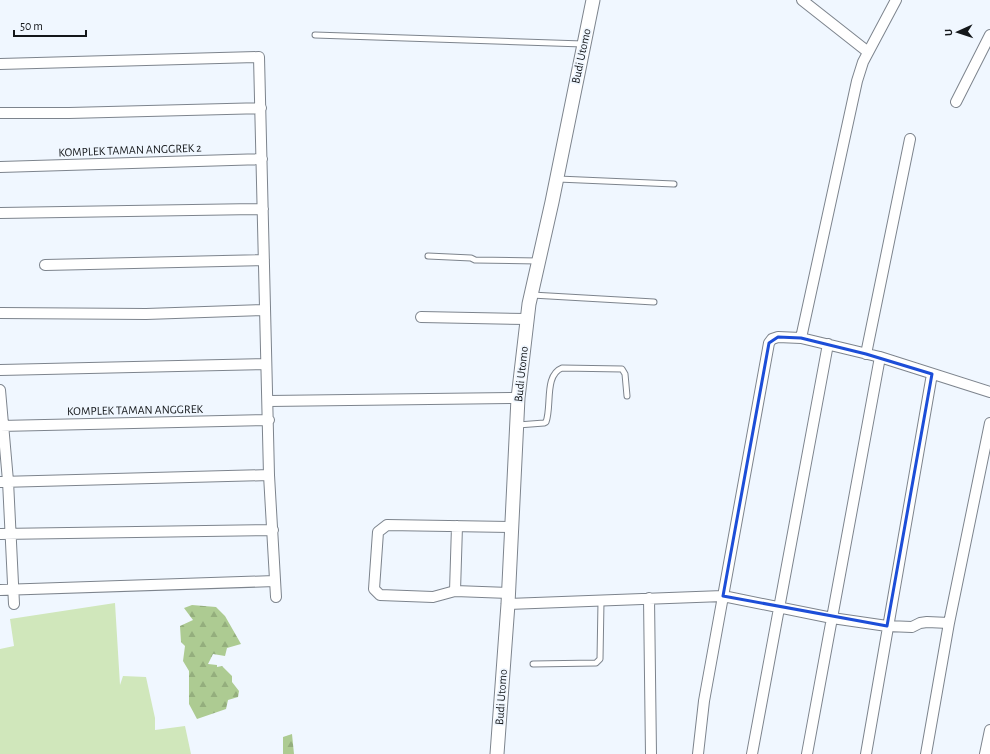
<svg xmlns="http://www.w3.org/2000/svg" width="990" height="754" viewBox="0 0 990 754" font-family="'Alegreya Sans',sans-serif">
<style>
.grass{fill:#d0e7bb}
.forest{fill:url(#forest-firs)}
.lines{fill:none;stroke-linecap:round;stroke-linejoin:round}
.service-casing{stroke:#7d848d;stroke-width:7}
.minor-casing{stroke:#7d848d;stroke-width:12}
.tertiary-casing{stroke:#7d848d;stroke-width:15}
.service{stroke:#fff;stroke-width:5}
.minor{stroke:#fff;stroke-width:10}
.tertiary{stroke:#fff;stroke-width:13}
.marked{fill:none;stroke:#1d4ed8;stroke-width:3;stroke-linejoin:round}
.labels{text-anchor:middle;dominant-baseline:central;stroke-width:3.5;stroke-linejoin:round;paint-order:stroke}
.street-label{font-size:12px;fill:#14171a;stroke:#f0f7ff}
</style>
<defs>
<pattern id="forest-firs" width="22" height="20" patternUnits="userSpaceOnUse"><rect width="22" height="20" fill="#adcb92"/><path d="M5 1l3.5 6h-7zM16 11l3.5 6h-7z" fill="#94ae7d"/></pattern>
</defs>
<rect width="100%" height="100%" fill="#f0f7ff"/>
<!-- grass -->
<path class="grass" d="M 115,603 L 120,685 L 123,676 L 146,677 L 155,718 L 155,730 L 185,726 L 191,754 L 0,754 L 0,649 L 14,646 L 10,619 Z"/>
<!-- forest -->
<path class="forest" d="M 192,605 L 216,607 L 225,616 L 241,644 L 227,648 L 225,656 L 213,654 L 208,664 L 217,665 L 217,667 L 222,666 L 232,676 L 232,682 L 239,691 L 238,697 L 228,700 L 226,709 L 197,719 L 189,704 L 189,671 L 183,661 L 185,646 L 181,642 L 180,626 L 193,620 L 184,608 Z
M 292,734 L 294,754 L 283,754 L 283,737 Z"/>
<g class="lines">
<defs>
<path id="service" d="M 315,35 L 583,44
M 558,179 L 674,184
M 428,256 L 471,258 L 475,260 L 538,261
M 532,295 L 654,302
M 518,425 L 544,423 L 546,422 C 552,406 544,375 562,368 L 622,369 L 625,374 L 627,396
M 533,664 L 596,663 L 600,659 L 601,602"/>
<path id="minor" d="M 802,0 L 868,52
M 0,64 L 259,57 L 269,475 L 276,597
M 956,102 L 990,35
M 0,113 L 69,113 L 261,108
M 0,167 L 262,159
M 0,213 L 263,209
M 45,265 L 264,260
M 0,313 L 146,314 L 265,310
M 421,317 L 527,319
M 801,338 L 857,81 L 863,62 L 896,0
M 866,354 L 910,139
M 0,370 L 266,364
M 0,390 L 8,481 L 14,604
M 269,401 L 518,398
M 0,426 L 269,420
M 0,482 L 269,475
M 0,534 L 273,530
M 0,590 L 275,581
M 455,591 L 457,526
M 509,593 L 455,591 L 433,597 L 380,595 L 374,589 L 378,532 L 387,525 L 511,527
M 649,598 L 651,754
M 508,604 L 723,596 L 832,618 L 887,626 L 912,627 L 920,623 L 927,622 L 949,623
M 698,754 L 704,701 L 769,343 L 772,339 L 778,337 L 801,338 L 880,357 L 990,392
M 752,754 L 828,344
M 807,754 L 880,357
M 866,754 L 932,374
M 926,754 L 949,623 L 990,423
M 985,754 L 990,730"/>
<path id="tertiary" d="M 497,754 L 508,604 L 518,398 L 529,304 L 552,202 L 593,0"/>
</defs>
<!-- service casing -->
<use href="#service" class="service-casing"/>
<!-- minor casing -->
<use href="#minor" class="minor-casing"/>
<!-- tertiary casing -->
<use href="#tertiary" class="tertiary-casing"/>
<!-- service -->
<use href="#service" class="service"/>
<!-- minor -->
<use href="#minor" class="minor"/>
<!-- tertiary -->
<use href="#tertiary" class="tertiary"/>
</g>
<!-- marked area -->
<path class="marked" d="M 778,337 L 801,338 L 866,354 L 932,374 L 887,626 L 723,596 L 769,343 Z"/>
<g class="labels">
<!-- street labels -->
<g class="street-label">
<text transform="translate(581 56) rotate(-78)">Budi Utomo</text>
<text transform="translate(130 150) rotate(-2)">KOMPLEK TAMAN ANGGREK 2</text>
<text transform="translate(521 374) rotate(-84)">Budi Utomo</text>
<text transform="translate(135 410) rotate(-1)">KOMPLEK TAMAN ANGGREK</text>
<text transform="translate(501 697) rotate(-86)">Budi Utomo</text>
</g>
</g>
<!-- north arrow -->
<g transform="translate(958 32) rotate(267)" stroke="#f0f7ff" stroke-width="3" paint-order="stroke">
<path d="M0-3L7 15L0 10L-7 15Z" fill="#14171a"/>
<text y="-6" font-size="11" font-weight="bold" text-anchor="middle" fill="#14171a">U</text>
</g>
<!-- scale -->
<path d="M14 30v6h72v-6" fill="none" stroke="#14171a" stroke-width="2"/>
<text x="20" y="30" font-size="12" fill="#14171a" stroke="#f0f7ff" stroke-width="3" paint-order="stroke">50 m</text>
</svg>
